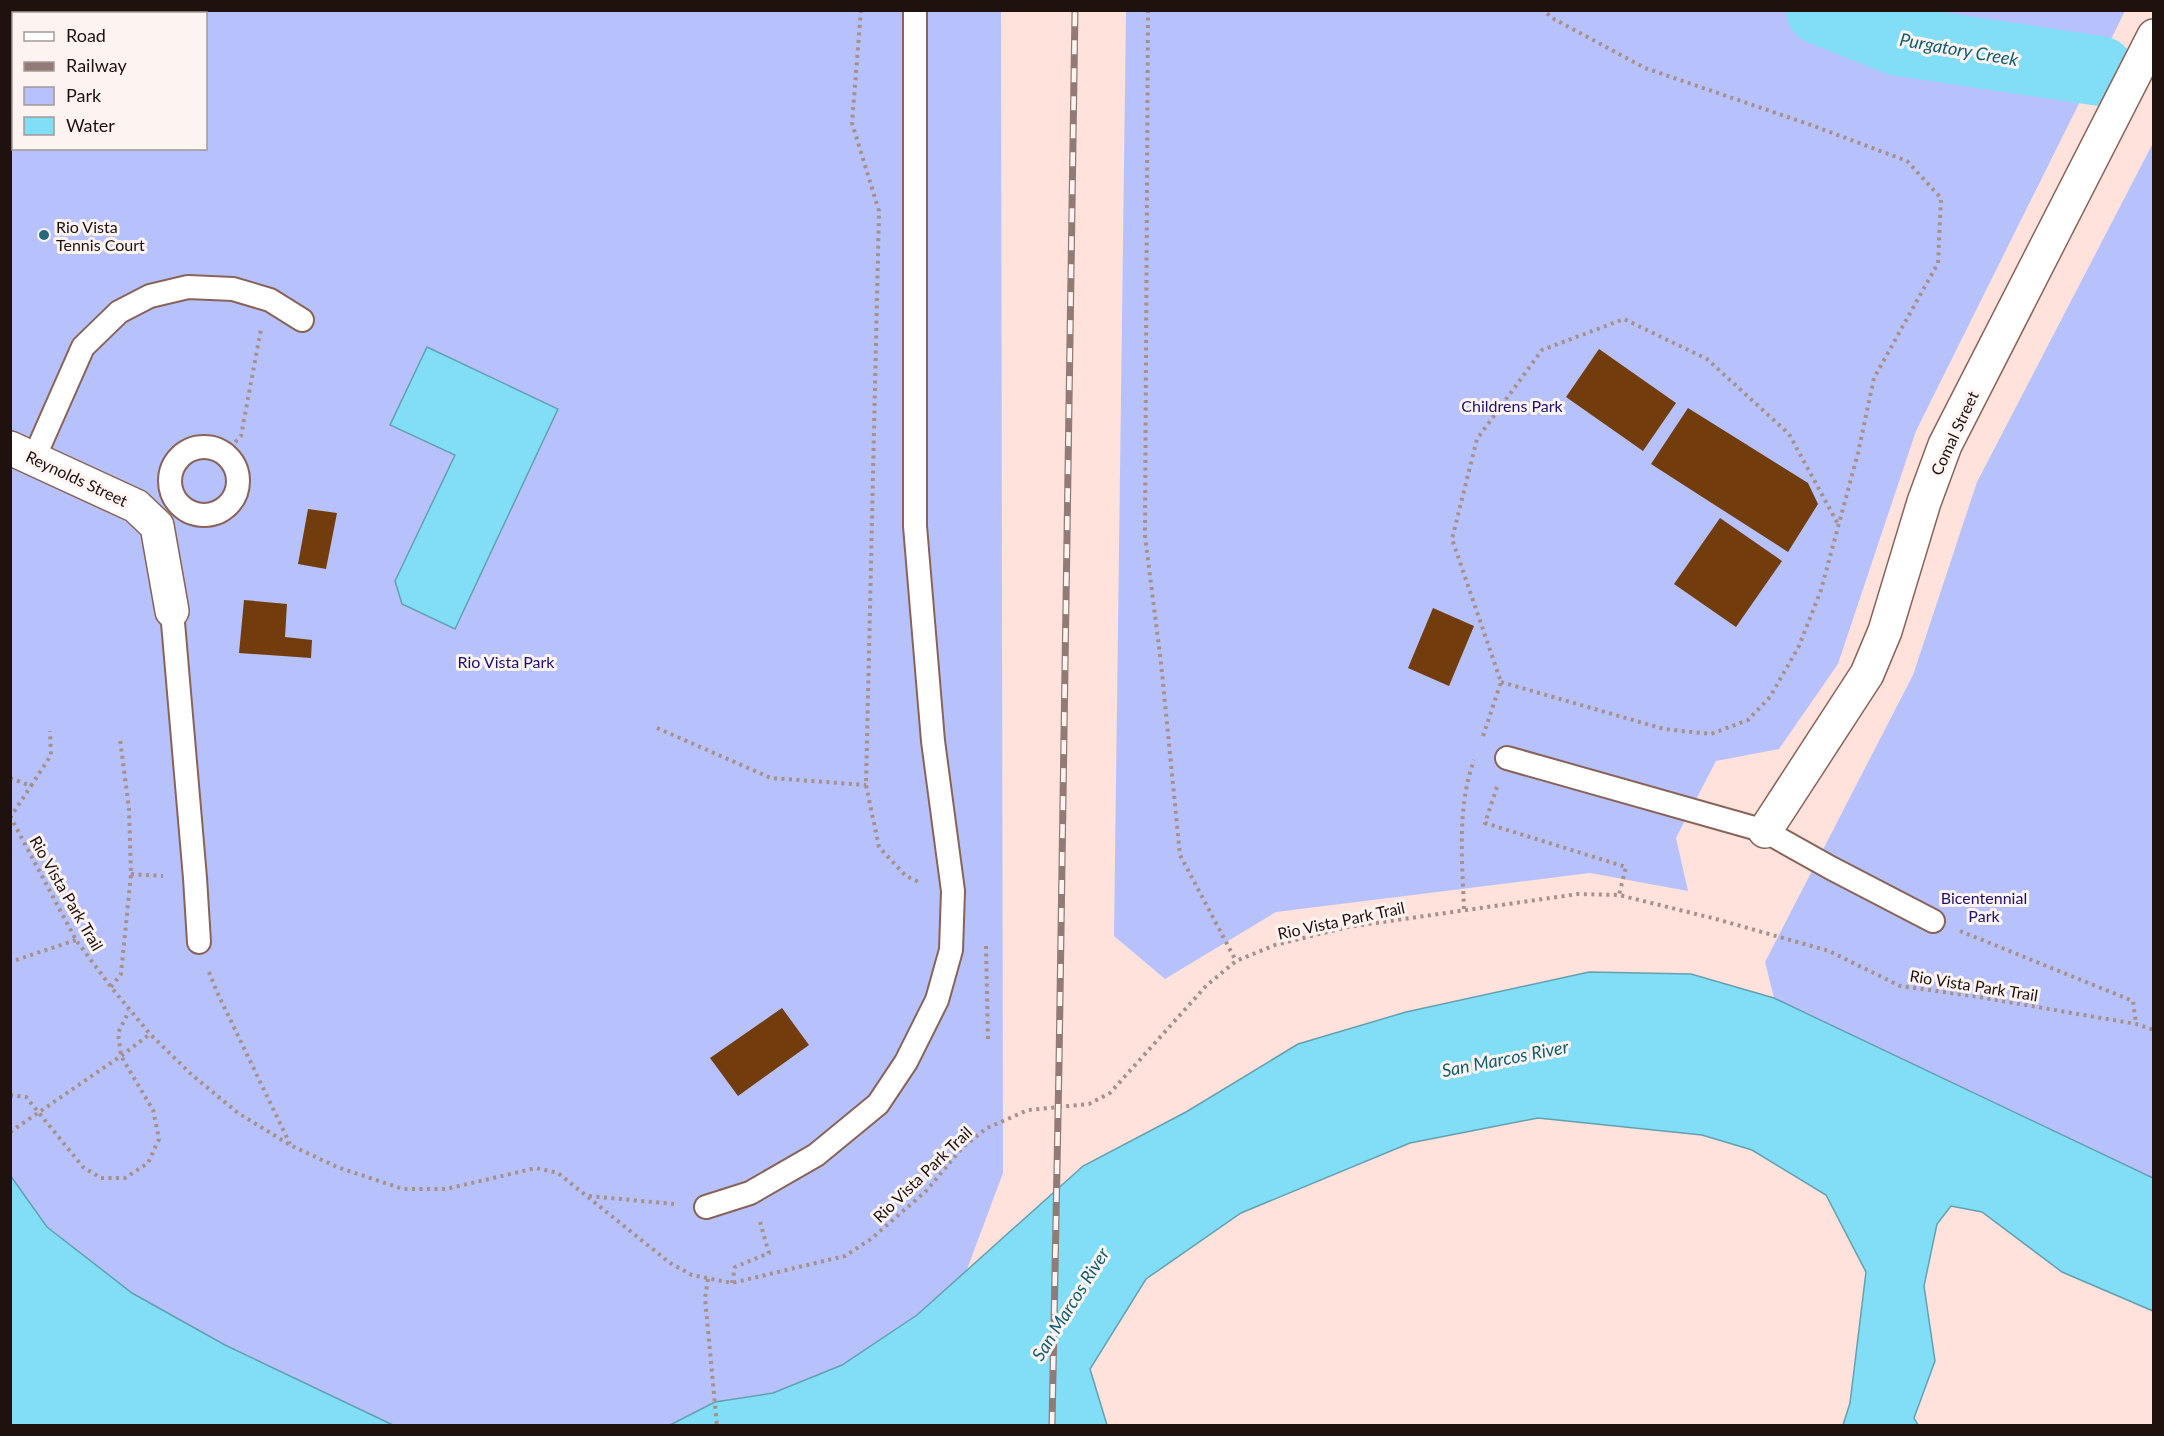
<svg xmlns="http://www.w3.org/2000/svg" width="2164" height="1436" viewBox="0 0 2164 1436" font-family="Lato,sans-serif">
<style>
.green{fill:#b7c2fd;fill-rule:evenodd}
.water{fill:#81def6;stroke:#64a0b0;stroke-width:1.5}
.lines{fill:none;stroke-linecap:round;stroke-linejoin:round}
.river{stroke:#81def6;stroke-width:70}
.building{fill:#723c0c}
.service-casing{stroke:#896358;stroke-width:26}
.minor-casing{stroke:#896358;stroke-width:36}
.path{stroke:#a7908a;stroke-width:4;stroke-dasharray:3 4.5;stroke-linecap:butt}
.service{stroke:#fff;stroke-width:22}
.minor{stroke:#fff;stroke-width:33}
.rail-casing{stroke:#917b76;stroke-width:7}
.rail{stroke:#fdf4f2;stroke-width:4.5;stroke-dasharray:14;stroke-linecap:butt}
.poi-dot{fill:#236979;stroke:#fdf4f2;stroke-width:2}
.labels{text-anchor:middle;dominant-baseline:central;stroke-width:6;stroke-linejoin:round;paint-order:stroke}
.poi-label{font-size:16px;fill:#1f110d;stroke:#fdf4f2;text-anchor:start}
.park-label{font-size:16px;fill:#1d1270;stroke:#fdf4f2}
.street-label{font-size:16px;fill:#1f110d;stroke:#fdf4f2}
.water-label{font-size:18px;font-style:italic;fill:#0e5e6f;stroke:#fdf4f2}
</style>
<rect width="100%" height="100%" fill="#fee2db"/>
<!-- green -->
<path class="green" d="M 11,11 L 1001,11 L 1003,1173 L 909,1425 L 262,1425 L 11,1303 ZM 14,14 L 206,14 L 206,148 L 14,148 Z
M 1126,11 L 2125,11 L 1916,431 L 1838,664 L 1779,749 L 1716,761 L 1676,838 L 1688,891 L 1590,873 L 1276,912 L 1165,979 L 1114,936 Z
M 2153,143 L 2153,1178 L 1774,998 L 1765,962 L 1913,675 L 1977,482 Z"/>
<!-- water -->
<path class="water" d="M 427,347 L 558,409 L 455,629 L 402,604 L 395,581 L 455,455 L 390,425 Z
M 1589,972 L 1691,974 L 1774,998 L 2153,1178 L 2153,1311 L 2062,1272 L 1982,1212 L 1951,1206 L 1937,1224 L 1924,1286 L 1935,1361 L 1914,1418 L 1918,1425 L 1843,1425 L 1850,1403 L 1866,1272 L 1826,1195 L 1752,1150 L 1702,1135 L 1538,1118 L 1410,1143 L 1241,1213 L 1146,1279 L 1090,1369 L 1107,1425 L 670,1425 L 715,1402 L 773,1393 L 842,1365 L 917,1315 L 1083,1166 L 1186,1112 L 1298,1044 L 1406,1012 Z
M 10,1175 L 47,1227 L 132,1293 L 225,1345 L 393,1425 L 11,1425 Z"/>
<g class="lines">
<!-- river -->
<path class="river" d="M 1821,10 L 1899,41 L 2100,71"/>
</g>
<!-- building -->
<path class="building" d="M 1599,349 L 1676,403 L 1643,451 L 1566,397 Z
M 1688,408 L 1808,483 L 1818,504 L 1788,552 L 1651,464 Z
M 308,509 L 337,513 L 326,569 L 298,564 Z
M 1720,518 L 1782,561 L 1736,627 L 1674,584 Z
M 244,600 L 287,604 L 285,637 L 312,640 L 311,658 L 239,653 Z
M 1433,608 L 1474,626 L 1449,686 L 1408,668 Z
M 782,1008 L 809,1045 L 738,1096 L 710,1058 Z"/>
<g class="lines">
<defs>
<path id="service" d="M170 481a34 34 0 1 1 68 0a34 34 0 1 1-68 0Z
M 34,458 L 83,347 L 119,312 L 150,296 L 188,287 L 233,289 L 270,300 L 302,320
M 172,611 L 195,878 L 199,942
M 1507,758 L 1765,831 L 1831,868 L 1933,921
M 706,1207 L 750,1193 L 816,1155 L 878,1104 L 906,1062 L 937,1000 L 951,950 L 953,891 L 933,741 L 915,526 L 915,10"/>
<path id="minor" d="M 10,448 L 136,506 L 157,526 L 172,611
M 1765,831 L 1867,674 L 1885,631 L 1924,502 L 1945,445 L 2154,36"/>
</defs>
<!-- service casing -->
<use href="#service" class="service-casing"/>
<!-- minor casing -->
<use href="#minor" class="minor-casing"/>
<!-- path -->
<path class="path" d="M 861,10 L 852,123 L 879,211 L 866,785 L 879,847 L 906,876 L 921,883
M 1148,10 L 1145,536 L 1161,663 L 1180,855 L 1236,961
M 225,453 L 241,436 L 261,329
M 1501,682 L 1664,729 L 1711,734 L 1748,720 L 1770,697 L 1799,646 L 1821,590 L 1858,453 L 1874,378 L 1938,263 L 1941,198 L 1907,161 L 1811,125 L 1645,68 L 1554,19 L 1543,10
M 657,728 L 771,778 L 866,785
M 1483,736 L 1501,682 L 1452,539 L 1477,439 L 1542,350 L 1624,319 L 1707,359 L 1789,434 L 1838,524
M 10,778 L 31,786 L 51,755 L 50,731
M 1497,787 L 1485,823 L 1626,867 L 1619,895
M 10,816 L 76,940 L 111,987 L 150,1034 L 192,1075 L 238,1113 L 290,1145 L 337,1167 L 403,1189 L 446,1189 L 536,1168 L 558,1173 L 670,1263 L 692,1275 L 732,1283 L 845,1256 L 871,1239 L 926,1191 L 963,1147 L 987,1128 L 1028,1110 L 1089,1104 L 1110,1093 L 1206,986 L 1236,961 L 1275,945 L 1348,927 L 1578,894 L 1619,895 L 1716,919 L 1829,951 L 1900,986 L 1979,997 L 2136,1024 L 2154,1030
M 10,818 L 31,786
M 131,874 L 163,876
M 1464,909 C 1462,859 1457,807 1474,760
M 1960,931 L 2133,1001 L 2136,1024
M 986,946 L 988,1040
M 16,960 L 76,940
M 209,972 L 216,990 L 290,1144
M 111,987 L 121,974 L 131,874 L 129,809 L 120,739
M 10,1095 L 26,1097 L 83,1167 L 101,1178 L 125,1178 L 148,1163 L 159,1139 L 153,1110 L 121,1056 L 118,1033 L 129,1011
M 10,1132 L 121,1056 L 150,1034
M 589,1196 L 674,1204
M 708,1279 L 705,1298 L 717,1426
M 732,1283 L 735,1267 L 769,1253 L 760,1222"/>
<!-- service -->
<use href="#service" class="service"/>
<!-- minor -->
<use href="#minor" class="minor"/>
<defs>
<path id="rail" d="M 1052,1426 L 1059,1064 L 1075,10"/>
</defs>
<!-- rail casing -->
<use href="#rail" class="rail-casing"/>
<!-- rail -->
<use href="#rail" class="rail"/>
</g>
<!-- markers -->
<circle class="poi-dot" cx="44" cy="235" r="6"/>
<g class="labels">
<!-- poi labels -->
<g class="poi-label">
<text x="56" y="226">Rio Vista<tspan x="56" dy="18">Tennis Court</tspan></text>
</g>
<!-- park labels -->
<g class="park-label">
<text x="1512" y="405">Childrens Park</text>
<text x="506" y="661">Rio Vista Park</text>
<text x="1984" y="897">Bicentennial<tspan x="1984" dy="18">Park</tspan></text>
</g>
<!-- street labels -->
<g class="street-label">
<text transform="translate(1954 433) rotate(-65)">Comal Street</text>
<text transform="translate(77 478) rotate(25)">Reynolds Street</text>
<text transform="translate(67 893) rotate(60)">Rio Vista Park Trail</text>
<text transform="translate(1341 920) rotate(-12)">Rio Vista Park Trail</text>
<text transform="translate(1974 985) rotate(9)">Rio Vista Park Trail</text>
<text transform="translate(922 1174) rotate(-44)">Rio Vista Park Trail</text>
</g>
<!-- water labels -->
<g class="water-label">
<text transform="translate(1959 49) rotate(10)">Purgatory Creek</text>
<text transform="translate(1505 1058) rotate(-11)">San Marcos River</text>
<text transform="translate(1070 1304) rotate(-58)">San Marcos River</text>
</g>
</g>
<!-- border -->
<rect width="2164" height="1436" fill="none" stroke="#1f110d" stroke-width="24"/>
<!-- legend -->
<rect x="12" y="12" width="195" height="138" fill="#fdf4f2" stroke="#a49996" stroke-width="1.5"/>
<rect x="24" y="32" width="30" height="9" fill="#ffffff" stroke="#a49996" stroke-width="1.5"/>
<text x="66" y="42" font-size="18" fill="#1f110d">Road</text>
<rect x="24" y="62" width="30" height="9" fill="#917b76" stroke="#a49996" stroke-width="1.5"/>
<text x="66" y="72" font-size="18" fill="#1f110d">Railway</text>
<rect x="24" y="87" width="30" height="18" fill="#b7c2fd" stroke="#a49996" stroke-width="1.5"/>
<text x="66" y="102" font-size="18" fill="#1f110d">Park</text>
<rect x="24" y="117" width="30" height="18" fill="#81def6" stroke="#a49996" stroke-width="1.5"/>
<text x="66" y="132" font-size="18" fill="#1f110d">Water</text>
</svg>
